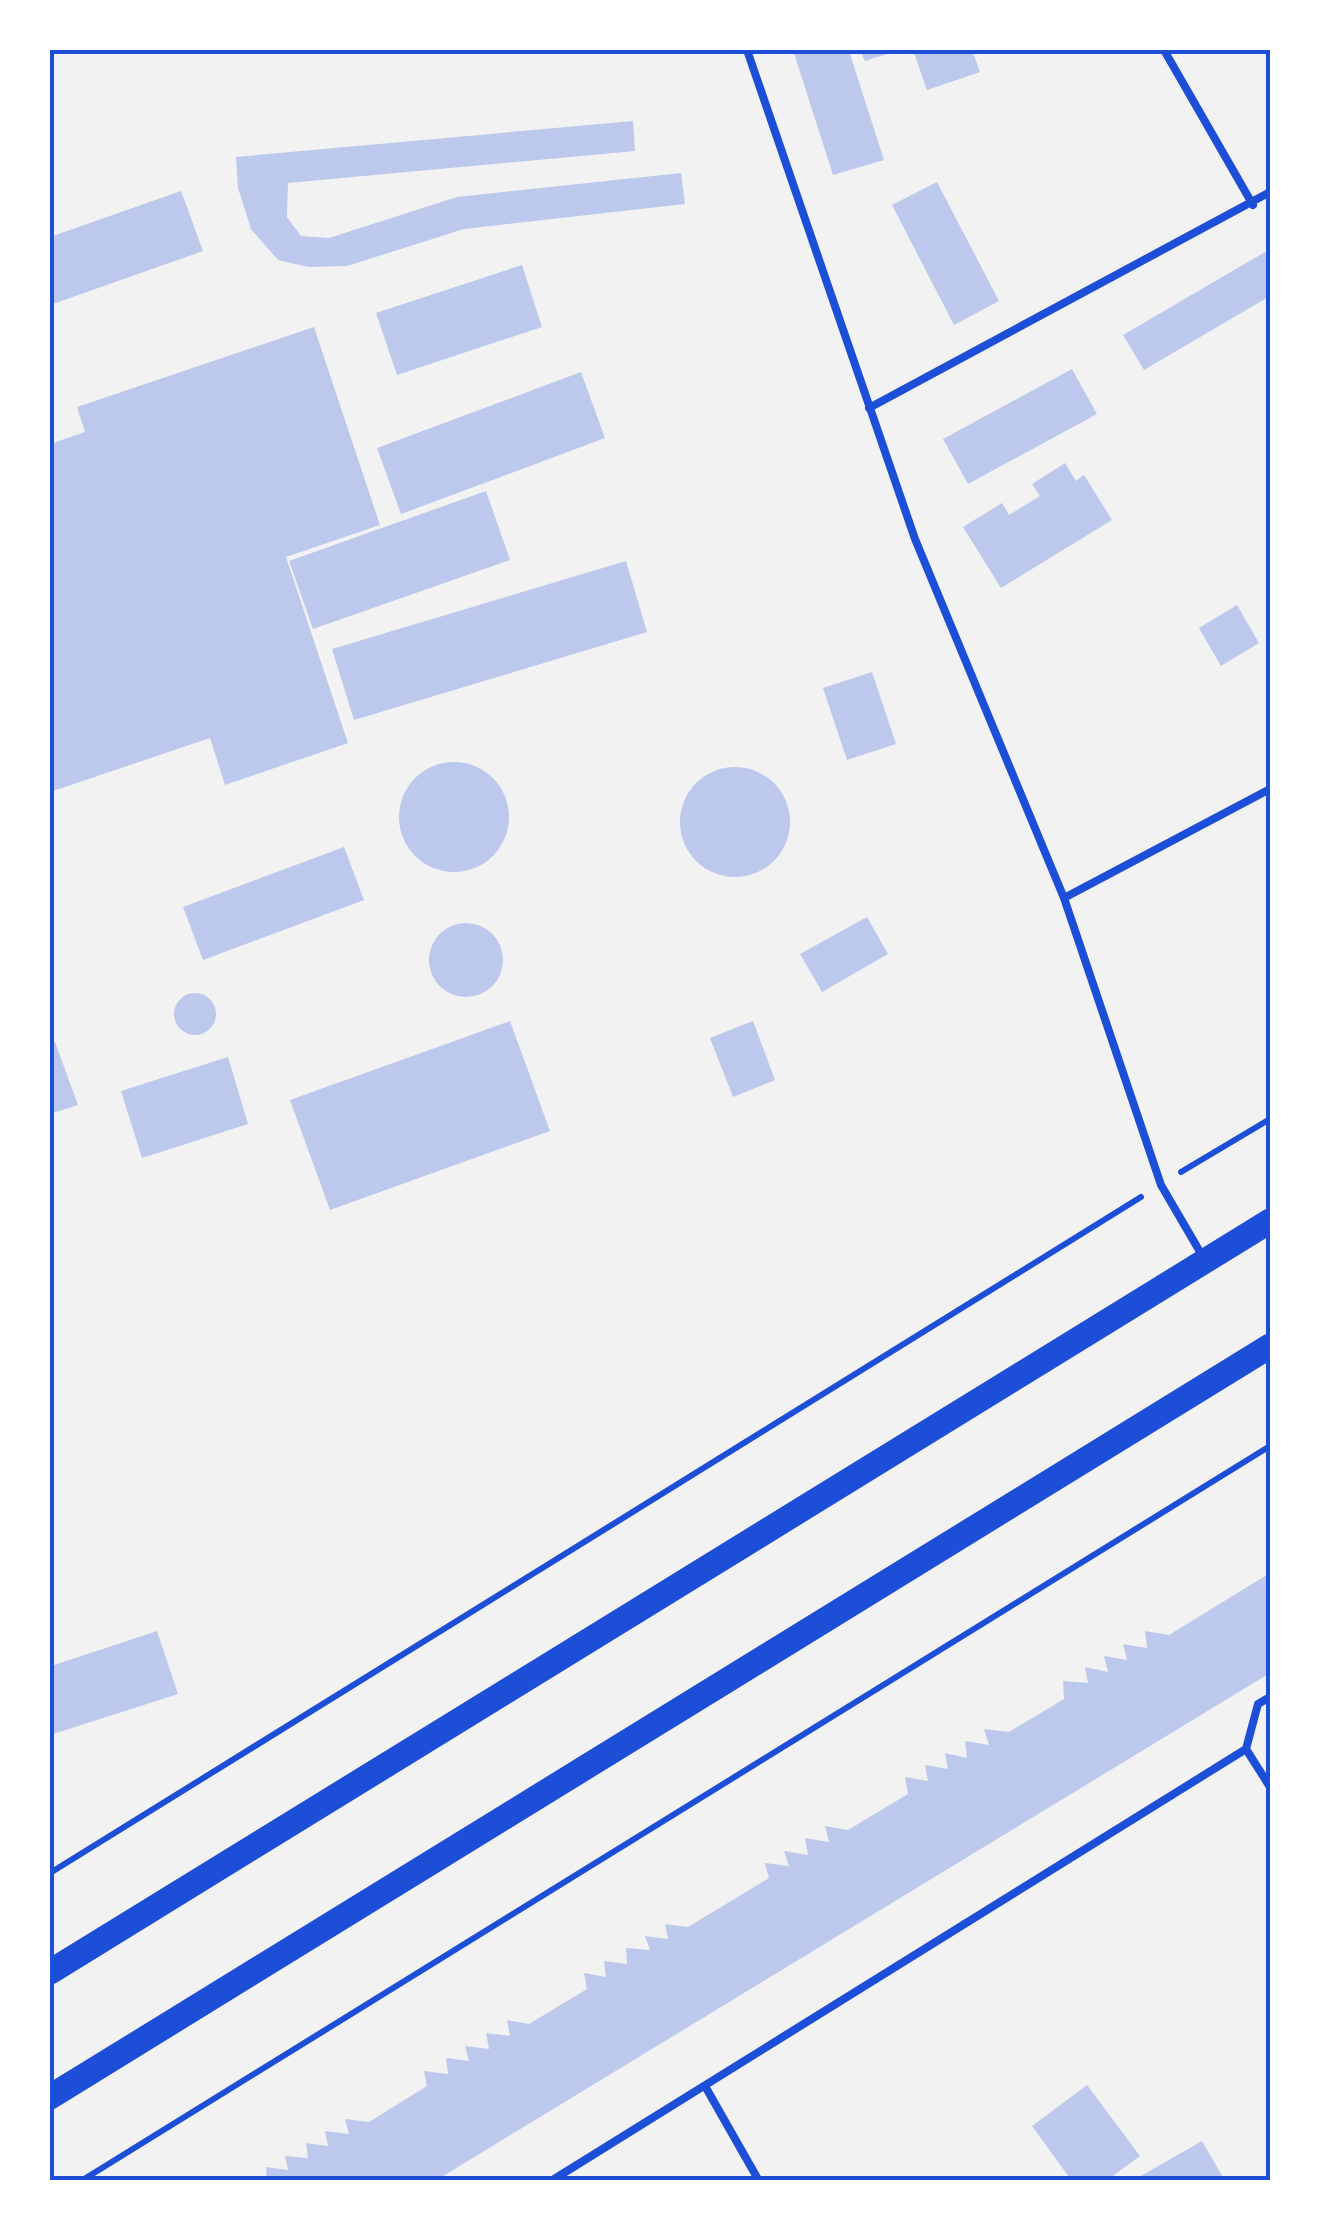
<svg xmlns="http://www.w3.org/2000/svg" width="1320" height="2231" viewBox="0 0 1320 2231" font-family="Barlow,sans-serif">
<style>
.building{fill:#bdc9ec}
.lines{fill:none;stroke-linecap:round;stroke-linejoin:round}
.path{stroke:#1d4ed8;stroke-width:6}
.service{stroke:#1d4ed8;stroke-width:8}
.primary{stroke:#1d4ed8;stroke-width:25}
.neatline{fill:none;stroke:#1d4ed8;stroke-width:4}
</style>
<rect width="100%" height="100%" fill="#f2f2f2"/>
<!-- building -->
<path class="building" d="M 793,50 L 859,50 L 850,54 L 884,160 L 833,175 Z
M 860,50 L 896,50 L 896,51 L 865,61 Z
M 913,50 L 972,50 L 980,72 L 927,90 Z
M 633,121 L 635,151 L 288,183 L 287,217 L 301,236 L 329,238 L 457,197 L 681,173 L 685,204 L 464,229 L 347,266 L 308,267 L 278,260 L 251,229 L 238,188 L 236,157 Z
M 937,182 L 999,301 L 954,325 L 892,205 Z
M 181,191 L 203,251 L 50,305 L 50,237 Z
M 1265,252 L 1270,261 L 1270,296 L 1144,370 L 1123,335 Z
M 522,265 L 542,327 L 397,375 L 376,313 Z
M 314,327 L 380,525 L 286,557 L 348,743 L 225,785 L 210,738 L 50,792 L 50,444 L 85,432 L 77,407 Z
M 1072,369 L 1097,414 L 968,484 L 943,439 Z
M 581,372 L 605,438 L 401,514 L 377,448 Z
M 1065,463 L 1076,481 L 1084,475 L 1112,520 L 1001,588 L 963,527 L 1002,503 L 1009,515 L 1040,496 L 1032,484 Z
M 486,491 L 510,560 L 313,629 L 289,561 Z
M 626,561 L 647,632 L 354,720 L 332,649 Z
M 1237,605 L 1259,643 L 1221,666 L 1199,628 Z
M 872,672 L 896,744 L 847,760 L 823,688 Z
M399 817a55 55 0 1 1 110 0a55 55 0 1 1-110 0Z
M680 822a55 55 0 1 1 110 0a55 55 0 1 1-110 0Z
M 344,847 L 364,900 L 203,960 L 183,907 Z
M 867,917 L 888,954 L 822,992 L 800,954 Z
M429 960a37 37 0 1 1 74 0a37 37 0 1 1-74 0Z
M174 1014a21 21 0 1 1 42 0a21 21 0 1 1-42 0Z
M 510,1021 L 550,1131 L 330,1210 L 290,1100 Z
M 753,1021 L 775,1080 L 733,1097 L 710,1038 Z
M 55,1042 L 78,1105 L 50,1114 L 50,1043 Z
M 228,1057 L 248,1124 L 142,1158 L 121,1091 Z
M 1270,1573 L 1270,1673 L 435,2181 L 267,2181 L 266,2167 L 288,2170 L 285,2156 L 308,2158 L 306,2143 L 328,2146 L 325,2131 L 349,2134 L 345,2119 L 369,2122 L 427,2086 L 424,2071 L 448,2074 L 446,2058 L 469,2061 L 465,2046 L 489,2049 L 486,2033 L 510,2036 L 507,2020 L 529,2024 L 587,1989 L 584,1973 L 606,1977 L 604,1961 L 627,1964 L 626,1948 L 650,1950 L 645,1936 L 668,1939 L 665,1924 L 688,1927 L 769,1878 L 765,1863 L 789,1866 L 784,1851 L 808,1855 L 805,1838 L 829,1842 L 825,1826 L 848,1830 L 908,1794 L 905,1777 L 928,1781 L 925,1765 L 948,1769 L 945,1753 L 967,1758 L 965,1741 L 989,1745 L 984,1729 L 1009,1732 L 1064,1699 L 1063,1681 L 1088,1683 L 1085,1667 L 1108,1672 L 1104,1656 L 1127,1660 L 1123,1644 L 1147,1648 L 1145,1631 L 1169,1635 Z
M 157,1631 L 178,1694 L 50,1735 L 50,1656 L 54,1665 Z
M 1087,2085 L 1140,2156 L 1106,2181 L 1072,2181 L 1032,2126 Z
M 1202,2141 L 1225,2181 L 1132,2181 Z"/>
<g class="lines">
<!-- path -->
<path class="path" d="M 1181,1172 L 1270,1119
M 50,1873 L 1141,1197
M 81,2181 L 1270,1446"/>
<!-- service -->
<path class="service" d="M 747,50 L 915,539 L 1064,898 L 1161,1185 L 1203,1257
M 1164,50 L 1253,205
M 869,408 L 1270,192
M 1064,898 L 1270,789
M 1246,1749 L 1258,1704 L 1270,1697
M 705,2086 L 759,2181
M 551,2181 L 1246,1749 L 1270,1787"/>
<!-- primary -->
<path class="primary" d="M 50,1972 L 1270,1221
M 50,2097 L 1270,1346"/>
</g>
<!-- border -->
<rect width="1320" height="2231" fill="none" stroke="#ffffff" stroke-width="105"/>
<rect x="52" y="52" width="1216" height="2126" class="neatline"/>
</svg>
